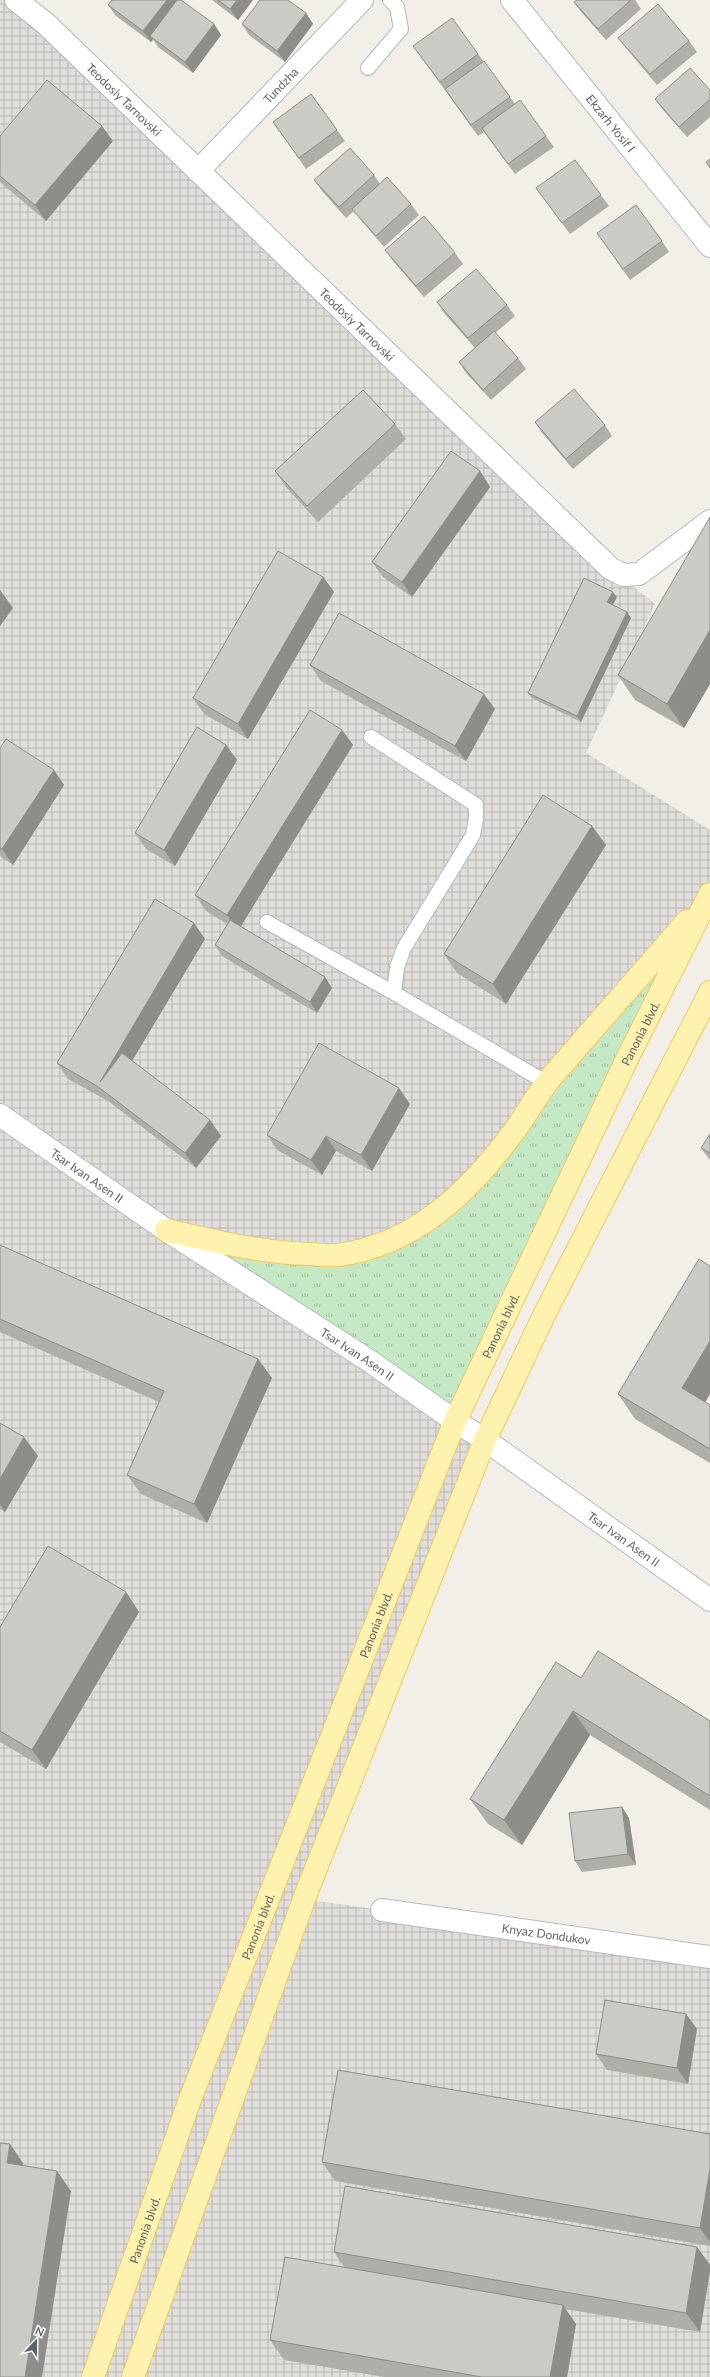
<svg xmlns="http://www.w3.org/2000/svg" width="710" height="2377" viewBox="0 0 710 2377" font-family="Lato,sans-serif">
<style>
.industrial{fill:url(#industrial-grid)}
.grass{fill:url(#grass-tufts)}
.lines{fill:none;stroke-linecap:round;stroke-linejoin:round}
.lane-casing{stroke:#b5b8bc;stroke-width:16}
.street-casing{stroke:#b5b8bc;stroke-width:24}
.secondary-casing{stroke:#b6babf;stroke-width:24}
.primary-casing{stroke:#f2c960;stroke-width:24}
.lane{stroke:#fff;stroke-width:14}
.street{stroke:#fff;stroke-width:22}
.secondary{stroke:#fff;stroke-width:22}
.primary{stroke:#fff2af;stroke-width:22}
.wall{fill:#afaea9}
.shaded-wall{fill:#8f8d8a}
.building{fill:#cccac5;stroke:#8f8d8a}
.labels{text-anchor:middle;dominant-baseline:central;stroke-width:3;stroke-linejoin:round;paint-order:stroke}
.street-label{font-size:12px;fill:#5f6368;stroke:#fff}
</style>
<defs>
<pattern id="industrial-grid" width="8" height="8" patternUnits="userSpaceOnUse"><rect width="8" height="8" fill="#e0deda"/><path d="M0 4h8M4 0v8" fill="none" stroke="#b9b8b5"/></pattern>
<pattern id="grass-tufts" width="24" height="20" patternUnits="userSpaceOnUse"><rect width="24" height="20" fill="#c5e8c5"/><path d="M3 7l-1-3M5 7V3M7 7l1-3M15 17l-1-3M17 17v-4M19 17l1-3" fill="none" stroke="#a3c0a4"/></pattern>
</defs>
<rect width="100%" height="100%" fill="#f1efe8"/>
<!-- industrial -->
<path class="industrial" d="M 0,0 L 16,0 L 610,568 L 655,604 L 586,753 L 710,830 L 710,894 L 449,1205 L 337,1255 L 485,1440 L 304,1899 L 710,1957 L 710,2377 L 0,2377 Z"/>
<!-- grass -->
<path class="grass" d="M 709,896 L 455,1421 L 166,1230 L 294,1254 L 419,1227 Z"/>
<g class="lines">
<defs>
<path id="lane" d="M 368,68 L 401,29 L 397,7 L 390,0
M 371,737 L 476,805 L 476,819 L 473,835 L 404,948 L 397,967 L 394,993
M 267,922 L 394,993 L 547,1083"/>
<g id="street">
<path id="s1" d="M 16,0 L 45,23 L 610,568 L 623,575 L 639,574 L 710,521"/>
<path id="s2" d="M 512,0 L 710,246"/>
<path id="s3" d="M 198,171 L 362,0"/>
<path id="s4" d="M 455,1421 L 485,1440 L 710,1600"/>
<path id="s5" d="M 382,1910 L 710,1957"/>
</g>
<g id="secondary">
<path id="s6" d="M 0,1115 L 166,1230 L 368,1360 L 455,1421"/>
</g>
<g id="primary">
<path d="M 166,1230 C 214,1241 262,1253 311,1254 C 320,1255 330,1256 338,1255 C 414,1245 468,1193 512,1134 C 525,1117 535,1098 548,1081 C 594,1027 641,975 687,921"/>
<path id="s7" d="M 93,2377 L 189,2102 L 455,1421 L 627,1059 L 710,894"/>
<path d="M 133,2377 L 304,1899 L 485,1440 L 545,1313 L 710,992"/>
</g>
</defs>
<!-- lane casing -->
<use href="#lane" class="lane-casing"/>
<!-- street casing -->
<use href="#street" class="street-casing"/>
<!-- secondary casing -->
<use href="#secondary" class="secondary-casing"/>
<!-- primary casing -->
<use href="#primary" class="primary-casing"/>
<!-- lane -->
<use href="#lane" class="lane"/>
<!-- street -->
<use href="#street" class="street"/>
<!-- secondary -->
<use href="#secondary" class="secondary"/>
<!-- primary -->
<use href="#primary" class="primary"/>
</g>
<!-- wall -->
<path class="wall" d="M 112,0 L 177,0 L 214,24 L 221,35 L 193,73 L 158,47 L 153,39 L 151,42 L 116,16 L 108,5 Z
M 212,0 L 253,0 L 238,20 Z
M 577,0 L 635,0 L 641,9 L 606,40 L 582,13 L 574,2 Z
M 306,13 L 313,24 L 285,62 L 249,35 L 242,24 Z
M 618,38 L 689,41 L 697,52 L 657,85 L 626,48 Z
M 413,46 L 478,54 L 515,104 L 546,136 L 554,147 L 515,174 L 484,132 L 478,136 Z
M 710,90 L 710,117 L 687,137 L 663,110 L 655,99 Z
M 311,94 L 345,141 L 306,169 L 273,122 Z
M 0,136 L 113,141 L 46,221 L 0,182 Z
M 575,160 L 609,206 L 570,234 L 536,188 Z
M 374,175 L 380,184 L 411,204 L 419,215 L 384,247 L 360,219 L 354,211 L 346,218 L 322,191 L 314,180 Z
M 597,233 L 662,241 L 669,252 L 630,280 Z
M 385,250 L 455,253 L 463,264 L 424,297 L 393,261 Z
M 437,302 L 507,305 L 515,316 L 495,333 L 518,358 L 526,369 L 491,400 L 466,373 L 459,362 L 475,348 L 444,313 Z
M 535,422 L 605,425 L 612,436 L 573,469 L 542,433 Z
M 395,424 L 406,439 L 318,522 L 286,487 L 275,471 Z
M 480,471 L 490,487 L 412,597 L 383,577 L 372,562 Z
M 710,517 L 710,684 L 684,728 L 635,700 L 618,675 Z
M 323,577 L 334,592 L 248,739 L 204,714 L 193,698 Z
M 617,597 L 613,605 L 631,618 L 581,722 L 532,698 L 528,693 Z
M 310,665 L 495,709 L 466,761 L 321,681 Z
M 342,730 L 353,745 L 240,926 L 332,988 L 317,1013 L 222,956 L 215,945 L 227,924 L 206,911 L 195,895 Z
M 226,745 L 237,760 L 175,866 L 146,849 L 135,833 Z
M 0,748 L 54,770 L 64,785 L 13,865 L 0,856 Z
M 592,826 L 606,845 L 506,1004 L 457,973 L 444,954 Z
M 205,939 L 132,1061 L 221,1136 L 196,1168 L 108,1101 L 68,1079 L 57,1063 Z
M 410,1104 L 372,1171 L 336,1151 L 322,1175 L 277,1150 L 267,1135 Z
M 710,1134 L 710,1160 L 701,1148 Z
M 0,1245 L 258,1359 L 272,1378 L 207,1523 L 141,1494 L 127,1475 L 159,1402 L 0,1332 Z
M 618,1394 L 705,1402 L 710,1405 L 710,1463 L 635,1419 Z
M 0,1423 L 38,1456 L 5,1512 L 0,1509 Z
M 126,1592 L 139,1612 L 46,1769 L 0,1742 L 0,1627 Z
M 581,1678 L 710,1721 L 710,1810 L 590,1735 L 522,1845 L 488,1824 L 470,1799 Z
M 622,1807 L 629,1818 L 636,1865 L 582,1872 L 575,1861 Z
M 686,2014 L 697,2029 L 688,2084 L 607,2070 L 596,2054 Z
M 710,2134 L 710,2246 L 335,2181 L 322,2162 Z
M 697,2247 L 710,2265 L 710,2271 L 700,2332 L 565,2309 L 576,2324 L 567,2377 L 384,2377 L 284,2360 L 270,2340 L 345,2268 L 334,2252 Z"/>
<!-- shaded-wall -->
<path class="shaded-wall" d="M 167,0 L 177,0 L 180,4 L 150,36 L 153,40 L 151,42 L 143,31 Z
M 237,0 L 253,0 L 238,20 L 230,9 Z
M 306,13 L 313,24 L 285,62 L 277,51 Z
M 214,24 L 221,35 L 193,73 L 185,62 Z
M 102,126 L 113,141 L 46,221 L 35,205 Z
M 480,471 L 490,487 L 412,597 L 402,582 Z
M 323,577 L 334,592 L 248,739 L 238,724 Z
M 0,590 L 13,608 L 0,626 Z
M 613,592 L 617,597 L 611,608 L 607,602 Z
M 627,612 L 631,618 L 581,722 L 577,716 Z
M 710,630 L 710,684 L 684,728 L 667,704 Z
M 484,694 L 495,709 L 466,761 L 455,746 Z
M 342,730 L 353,745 L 238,931 L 227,915 Z
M 226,745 L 237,760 L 175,866 L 164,850 Z
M 54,770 L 64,785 L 13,865 L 2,849 Z
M 592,826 L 606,845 L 506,1004 L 493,984 Z
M 194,923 L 205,939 L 111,1096 L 100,1082 Z
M 325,977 L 332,988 L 317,1013 L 310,1002 Z
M 399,1088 L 410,1104 L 372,1171 L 361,1155 Z
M 210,1120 L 221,1136 L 196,1168 L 185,1153 Z
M 326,1136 L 336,1151 L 322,1175 L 311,1160 Z
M 710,1341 L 710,1394 L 699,1413 L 682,1388 Z
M 258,1359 L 272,1378 L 207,1523 L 194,1504 Z
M 24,1437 L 38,1456 L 5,1512 L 0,1504 L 0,1479 Z
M 126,1592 L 139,1612 L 46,1769 L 32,1750 Z
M 573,1711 L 590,1735 L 522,1845 L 504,1820 Z
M 622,1807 L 629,1818 L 636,1865 L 628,1854 Z
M 686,2014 L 697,2029 L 688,2084 L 677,2068 Z
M 10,2144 L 23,2163 L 20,2182 L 7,2163 Z
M 710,2169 L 710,2242 L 700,2228 Z
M 57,2171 L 71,2191 L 42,2377 L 25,2377 Z
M 697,2247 L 710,2265 L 710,2271 L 700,2332 L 686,2313 Z
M 563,2305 L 576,2324 L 567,2377 L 550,2377 Z"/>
<!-- building -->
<path class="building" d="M 112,0 L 167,0 L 143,31 L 108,5 Z
M 177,0 L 181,0 L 214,24 L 185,62 L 150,36 Z
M 218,0 L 237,0 L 230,9 Z
M 260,0 L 288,0 L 306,13 L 277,51 L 242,24 Z
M 577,0 L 631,0 L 598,29 L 574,2 Z
M 658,4 L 689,41 L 650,74 L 618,38 Z
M 452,18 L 478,54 L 440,82 L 413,46 Z
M 484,61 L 510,97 L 471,125 L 445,89 Z
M 690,68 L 710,90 L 710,99 L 679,127 L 655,99 Z
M 47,80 L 102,126 L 35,205 L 0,176 L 0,136 Z
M 311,94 L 337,130 L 299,158 L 273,122 Z
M 520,100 L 546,136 L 508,164 L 482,128 Z
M 350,148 L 374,175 L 339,207 L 314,180 Z
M 710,159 L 710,168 L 706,162 Z
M 575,160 L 601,195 L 562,223 L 536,188 Z
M 387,177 L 411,204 L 376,236 L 352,209 Z
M 636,205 L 662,241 L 623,269 L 597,233 Z
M 424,216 L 455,253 L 416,286 L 385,250 Z
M 476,269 L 507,305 L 468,338 L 437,302 Z
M 494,331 L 518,358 L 483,390 L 459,362 Z
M 574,389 L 605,425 L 566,459 L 535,422 Z
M 363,390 L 395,424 L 307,506 L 275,471 Z
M 451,451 L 480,471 L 402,582 L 372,562 Z
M 710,517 L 710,630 L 667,704 L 618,675 Z
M 278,551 L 323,577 L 238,724 L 193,698 Z
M 584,578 L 613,592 L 607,602 L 627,612 L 577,716 L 528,693 Z
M 339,613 L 484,694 L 455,746 L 310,665 Z
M 310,710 L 342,730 L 227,915 L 195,895 Z
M 197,727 L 226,745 L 164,850 L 135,833 Z
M 6,739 L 54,770 L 2,849 L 0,848 L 0,748 Z
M 543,795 L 592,826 L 493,984 L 444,954 Z
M 155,899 L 194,923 L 100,1082 L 122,1053 L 210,1120 L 185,1153 L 97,1086 L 57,1063 Z
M 230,920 L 325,977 L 310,1002 L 215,945 Z
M 319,1043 L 399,1088 L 361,1155 L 326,1136 L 311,1160 L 267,1135 Z
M 710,1134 L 710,1153 L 701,1148 Z
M 0,1245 L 258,1359 L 194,1504 L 127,1475 L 164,1391 L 0,1319 Z
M 699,1259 L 710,1266 L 710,1341 L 682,1388 L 710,1405 L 710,1449 L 618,1394 Z
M 0,1423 L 24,1437 L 0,1479 Z
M 48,1546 L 126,1592 L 32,1750 L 0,1731 L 0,1627 Z
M 598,1651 L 710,1721 L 710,1796 L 573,1711 L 504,1820 L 470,1799 L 556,1662 L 581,1678 Z
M 622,1807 L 628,1854 L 575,1861 L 569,1813 Z
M 605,2000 L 686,2014 L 677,2068 L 596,2054 Z
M 338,2070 L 710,2134 L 710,2169 L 700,2228 L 322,2162 Z
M 0,2143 L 10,2144 L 7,2163 L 57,2171 L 25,2377 L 0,2377 Z
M 345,2186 L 697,2247 L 686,2313 L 334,2252 Z
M 285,2257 L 563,2305 L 550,2377 L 482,2377 L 270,2340 Z"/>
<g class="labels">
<!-- street labels -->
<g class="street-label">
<text stroke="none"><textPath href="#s3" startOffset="119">Tundzha</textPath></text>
<text stroke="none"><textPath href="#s1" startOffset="147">Teodosiy Tarnovski</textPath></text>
<text stroke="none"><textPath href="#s2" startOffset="158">Ekzarh Yosif I</textPath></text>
<text stroke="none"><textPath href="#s1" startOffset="471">Teodosiy Tarnovski</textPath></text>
<text stroke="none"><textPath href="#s7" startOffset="1452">Panonia blvd.</textPath></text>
<text stroke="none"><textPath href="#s6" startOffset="106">Tsar Ivan Asen II</textPath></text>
<text stroke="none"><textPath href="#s7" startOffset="1128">Panonia blvd.</textPath></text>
<text stroke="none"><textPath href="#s6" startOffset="430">Tsar Ivan Asen II</textPath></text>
<text stroke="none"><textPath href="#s4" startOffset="206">Tsar Ivan Asen II</textPath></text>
<text stroke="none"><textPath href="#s7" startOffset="804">Panonia blvd.</textPath></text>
<text stroke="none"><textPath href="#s7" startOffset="480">Panonia blvd.</textPath></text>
<text stroke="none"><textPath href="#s5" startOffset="166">Knyaz Dondukov</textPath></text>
<text stroke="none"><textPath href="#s7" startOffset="156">Panonia blvd.</textPath></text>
</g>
</g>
<!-- north arrow -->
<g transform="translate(36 2341) rotate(22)" stroke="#ffffff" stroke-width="3" paint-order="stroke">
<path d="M0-3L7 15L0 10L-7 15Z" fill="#5f6368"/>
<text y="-6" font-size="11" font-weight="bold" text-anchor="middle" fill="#5f6368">N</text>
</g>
</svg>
